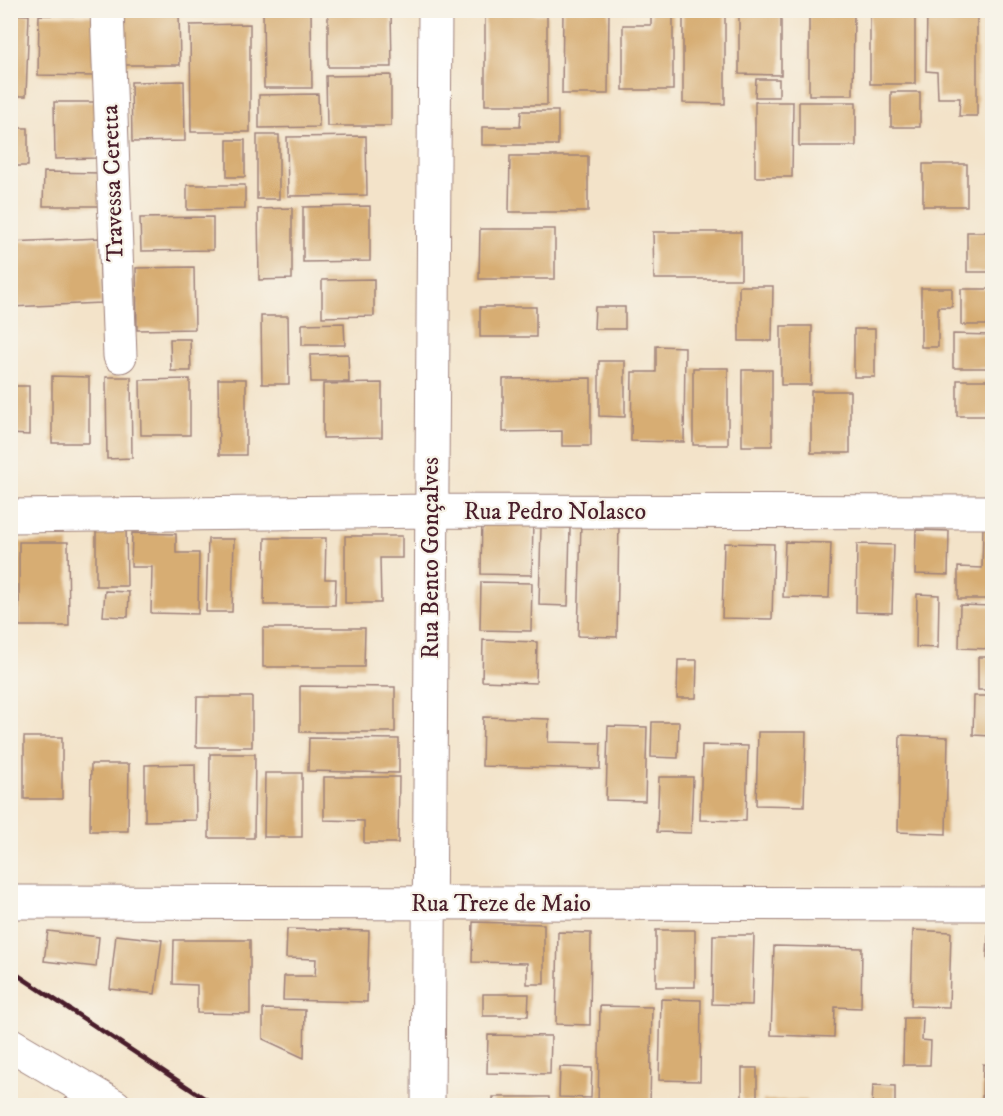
<svg xmlns="http://www.w3.org/2000/svg" width="1003" height="1116" viewBox="0 0 1003 1116" font-family="'IM FELL DW Pica',serif">
<style>
.building{fill:#d7ad73}
.lines{fill:none;stroke-linecap:round;stroke-linejoin:round}
.minor-casing{stroke:#9e817a;stroke-width:35}
.minor{stroke:#fff;stroke-width:33}
.rail{stroke:#4a1f2b;stroke-width:4.5}
.labels{text-anchor:middle;dominant-baseline:central;stroke-width:4.5;stroke-linejoin:round;paint-order:stroke}
.street-label{font-size:24px;fill:#4a1f2b;stroke:#f7f3e8}
</style>
<rect width="100%" height="100%" fill="#f7f3e8"/>
<filter id="ink" filterUnits="userSpaceOnUse"><feTurbulence type="fractalNoise" baseFrequency=".0167" numOctaves="2"/><feDisplacementMap in="SourceGraphic" scale="12" xChannelSelector="R" yChannelSelector="G"/><feConvolveMatrix kernelMatrix="1 2 1 2 8 2 1 2 1" color-interpolation-filters="sRGB"/></filter>
<filter id="wash" filterUnits="userSpaceOnUse"><feTurbulence type="fractalNoise" baseFrequency=".008" numOctaves="4" result="noise"/><feDisplacementMap in="SourceGraphic" scale="24" xChannelSelector="R" yChannelSelector="G"/><feGaussianBlur stdDeviation="1.35" result="paint"/><feColorMatrix in="noise" values="0 0 0 0 0 0 0 0 0 0 0 0 0 0 0 0 0 1.4 0 .05"/><feComposite in="paint" operator="in"/></filter>
<g filter="url(#wash)">
<rect width="100%" height="100%" fill="#f3e3c9"/>
<g id="blocks">
<!-- building -->
<path class="building" d="M 263,10 L 311,10 L 312,88 L 264,88 Z
M 328,10 L 391,10 L 392,67 L 328,67 Z
M 563,10 L 609,10 L 608,94 L 562,94 Z
M 651,10 L 673,10 L 673,90 L 623,90 L 623,25 L 651,25 Z
M 683,10 L 725,10 L 725,104 L 683,103 Z
M 870,10 L 915,10 L 915,84 L 870,84 Z
M 927,10 L 977,10 L 977,116 L 959,116 L 960,98 L 938,98 L 937,72 L 926,71 Z
M 179,12 L 180,65 L 122,65 L 121,13 Z
M 739,12 L 781,13 L 781,75 L 739,74 Z
M 809,12 L 854,12 L 853,95 L 809,95 Z
M 10,14 L 29,15 L 26,96 L 10,96 Z
M 485,14 L 547,14 L 547,105 L 485,105 Z
M 39,15 L 95,16 L 94,76 L 38,75 Z
M 250,24 L 250,132 L 191,132 L 190,25 Z
M 391,75 L 391,126 L 327,126 L 326,76 Z
M 756,79 L 779,79 L 779,97 L 755,97 Z
M 184,81 L 185,141 L 132,142 L 131,82 Z
M 891,92 L 920,92 L 920,127 L 891,127 Z
M 318,94 L 319,127 L 259,128 L 259,95 Z
M 54,102 L 97,102 L 97,158 L 55,159 Z
M 755,102 L 793,102 L 792,177 L 755,177 Z
M 799,102 L 856,102 L 856,146 L 799,146 Z
M 521,111 L 558,111 L 558,145 L 482,145 L 482,127 L 520,127 Z
M 10,128 L 28,128 L 28,166 L 10,166 Z
M 257,135 L 279,135 L 279,199 L 257,199 Z
M 366,136 L 367,195 L 288,196 L 287,137 Z
M 227,140 L 245,140 L 245,177 L 227,177 Z
M 510,156 L 588,156 L 588,212 L 509,212 Z
M 923,164 L 967,164 L 967,206 L 923,206 Z
M 44,172 L 102,173 L 102,206 L 43,206 Z
M 187,185 L 245,185 L 245,209 L 187,210 Z
M 370,206 L 370,261 L 303,262 L 303,207 Z
M 292,208 L 292,279 L 259,280 L 258,209 Z
M 213,217 L 213,250 L 141,251 L 140,218 Z
M 480,229 L 555,229 L 555,279 L 479,279 Z
M 653,232 L 741,232 L 741,279 L 654,279 Z
M 967,232 L 992,232 L 992,272 L 967,272 Z
M 99,238 L 101,303 L 10,307 L 10,242 Z
M 194,267 L 195,329 L 137,330 L 136,268 Z
M 374,279 L 374,316 L 322,317 L 322,280 Z
M 739,286 L 773,286 L 772,341 L 739,341 Z
M 921,288 L 952,288 L 952,307 L 938,307 L 938,347 L 921,347 Z
M 961,289 L 992,289 L 992,325 L 961,325 Z
M 480,307 L 536,307 L 536,337 L 480,337 Z
M 595,307 L 625,307 L 625,329 L 594,329 Z
M 261,316 L 288,316 L 289,384 L 262,384 Z
M 344,323 L 345,345 L 302,345 L 302,324 Z
M 781,326 L 812,326 L 811,385 L 781,385 Z
M 854,329 L 875,329 L 875,377 L 854,377 Z
M 953,334 L 992,335 L 992,368 L 953,368 Z
M 170,339 L 190,339 L 191,371 L 171,371 Z
M 656,346 L 685,347 L 684,442 L 631,441 L 632,372 L 656,372 Z
M 348,354 L 349,382 L 311,382 L 310,355 Z
M 599,361 L 625,361 L 625,417 L 599,416 Z
M 693,368 L 728,368 L 728,445 L 693,445 Z
M 742,370 L 772,370 L 772,446 L 742,446 Z
M 52,376 L 89,377 L 89,443 L 52,443 Z
M 106,377 L 131,377 L 132,458 L 107,459 Z
M 591,378 L 591,446 L 562,446 L 562,431 L 503,432 L 503,379 Z
M 190,379 L 190,435 L 141,435 L 140,380 Z
M 218,379 L 246,379 L 246,455 L 219,455 Z
M 957,380 L 992,380 L 992,416 L 957,416 Z
M 382,383 L 382,437 L 323,438 L 323,384 Z
M 10,386 L 29,386 L 29,435 L 10,434 Z
M 811,391 L 850,391 L 850,453 L 811,453 Z
M 482,516 L 533,517 L 532,575 L 481,574 Z
M 581,522 L 619,523 L 617,637 L 578,636 Z
M 126,524 L 127,586 L 96,586 L 96,525 Z
M 541,527 L 570,528 L 568,606 L 539,605 Z
M 983,528 L 992,528 L 992,599 L 958,599 L 958,567 L 982,568 Z
M 916,530 L 949,531 L 948,575 L 915,574 Z
M 132,533 L 176,534 L 176,553 L 199,553 L 198,614 L 151,613 L 152,567 L 131,567 Z
M 345,536 L 402,536 L 402,558 L 380,558 L 381,603 L 345,603 Z
M 265,538 L 326,538 L 325,579 L 336,579 L 335,605 L 264,605 Z
M 208,539 L 234,539 L 232,612 L 206,612 Z
M 19,542 L 68,542 L 69,626 L 19,626 Z
M 785,542 L 831,543 L 829,598 L 783,597 Z
M 724,543 L 774,544 L 772,619 L 722,618 Z
M 857,544 L 894,545 L 892,613 L 856,612 Z
M 481,582 L 532,583 L 531,631 L 480,630 Z
M 105,591 L 129,592 L 128,617 L 103,616 Z
M 917,594 L 939,595 L 938,648 L 916,647 Z
M 960,605 L 992,606 L 992,649 L 959,648 Z
M 263,628 L 365,628 L 364,667 L 263,667 Z
M 483,640 L 537,642 L 536,683 L 482,681 Z
M 978,657 L 992,657 L 992,690 L 978,690 Z
M 678,660 L 697,660 L 696,698 L 677,698 Z
M 300,686 L 395,687 L 395,732 L 300,732 Z
M 974,696 L 992,696 L 992,736 L 973,735 Z
M 197,697 L 252,697 L 252,747 L 196,747 Z
M 483,717 L 549,719 L 548,742 L 601,743 L 600,769 L 482,766 Z
M 652,722 L 679,722 L 678,758 L 651,757 Z
M 608,726 L 647,727 L 645,801 L 606,800 Z
M 758,732 L 806,732 L 804,806 L 756,805 Z
M 900,735 L 948,737 L 946,834 L 898,832 Z
M 24,737 L 62,737 L 62,799 L 24,799 Z
M 309,738 L 399,739 L 399,773 L 308,771 Z
M 702,745 L 748,746 L 746,821 L 700,820 Z
M 210,754 L 255,754 L 254,838 L 209,838 Z
M 91,764 L 129,764 L 128,831 L 90,831 Z
M 195,764 L 196,820 L 145,821 L 145,765 Z
M 265,773 L 302,773 L 302,837 L 264,837 Z
M 324,777 L 399,777 L 398,843 L 364,843 L 364,821 L 324,820 Z
M 659,777 L 693,777 L 691,833 L 657,832 Z
M 473,922 L 544,924 L 544,984 L 527,984 L 527,963 L 472,962 Z
M 287,929 L 369,931 L 367,1002 L 283,1000 L 284,976 L 315,976 L 316,959 L 286,958 Z
M 656,930 L 695,930 L 695,987 L 656,987 Z
M 913,930 L 951,932 L 949,1007 L 911,1006 Z
M 48,931 L 99,937 L 96,967 L 44,961 Z
M 558,932 L 591,933 L 590,1025 L 556,1024 Z
M 116,935 L 162,940 L 155,994 L 110,989 Z
M 713,935 L 754,935 L 752,1005 L 712,1004 Z
M 988,936 L 992,936 L 992,959 L 987,958 Z
M 174,940 L 250,940 L 250,1014 L 197,1013 L 197,985 L 173,984 Z
M 774,946 L 862,948 L 861,1008 L 835,1007 L 834,1037 L 771,1035 Z
M 483,994 L 529,994 L 528,1016 L 483,1016 Z
M 661,999 L 701,1000 L 700,1081 L 659,1080 Z
M 600,1006 L 652,1007 L 650,1106 L 598,1106 Z
M 263,1009 L 305,1010 L 304,1058 L 263,1039 Z
M 904,1018 L 923,1018 L 922,1040 L 931,1041 L 930,1065 L 903,1065 Z
M 488,1035 L 551,1036 L 550,1074 L 487,1073 Z
M 983,1064 L 992,1065 L 992,1105 L 982,1104 Z
M 560,1067 L 592,1068 L 591,1098 L 559,1097 Z
M 742,1068 L 757,1068 L 757,1101 L 742,1100 Z
M 873,1085 L 895,1086 L 895,1106 L 872,1106 Z
M 69,1092 L 92,1106 L 61,1106 Z
M 493,1097 L 549,1097 L 549,1106 L 493,1106 Z
M 763,1100 L 807,1100 L 807,1106 L 763,1106 Z"/>
</g>
</g>
<g filter="url(#ink)">
<use href="#blocks" fill-opacity="0" stroke="#9e817a" stroke-width="1.5"/>
<g class="lines">
<defs>
<path id="minor" d="M 107,10 L 120,356
M 10,516 L 431,511 L 992,512
M 10,902 L 992,904
M 10,1044 L 115,1106
M 428,1106 L 435,10"/>
</defs>
<!-- minor casing -->
<use href="#minor" class="minor-casing"/>
<!-- minor -->
<use href="#minor" class="minor"/>
<!-- rail -->
<path class="rail" d="M 10,970 L 216,1106"/>
</g>
</g>
<g class="labels">
<!-- street labels -->
<g class="street-label">
<text transform="translate(113 183) rotate(-92)">Travessa Ceretta</text>
<text x="555" y="512">Rua Pedro Nolasco</text>
<text transform="translate(431 558) rotate(-90)">Rua Bento Gonçalves</text>
<text x="501" y="904">Rua Treze de Maio</text>
</g>
</g>
<!-- margin -->
<rect width="1003" height="1116" fill="none" stroke="#f7f3e8" stroke-width="36"/>
</svg>
